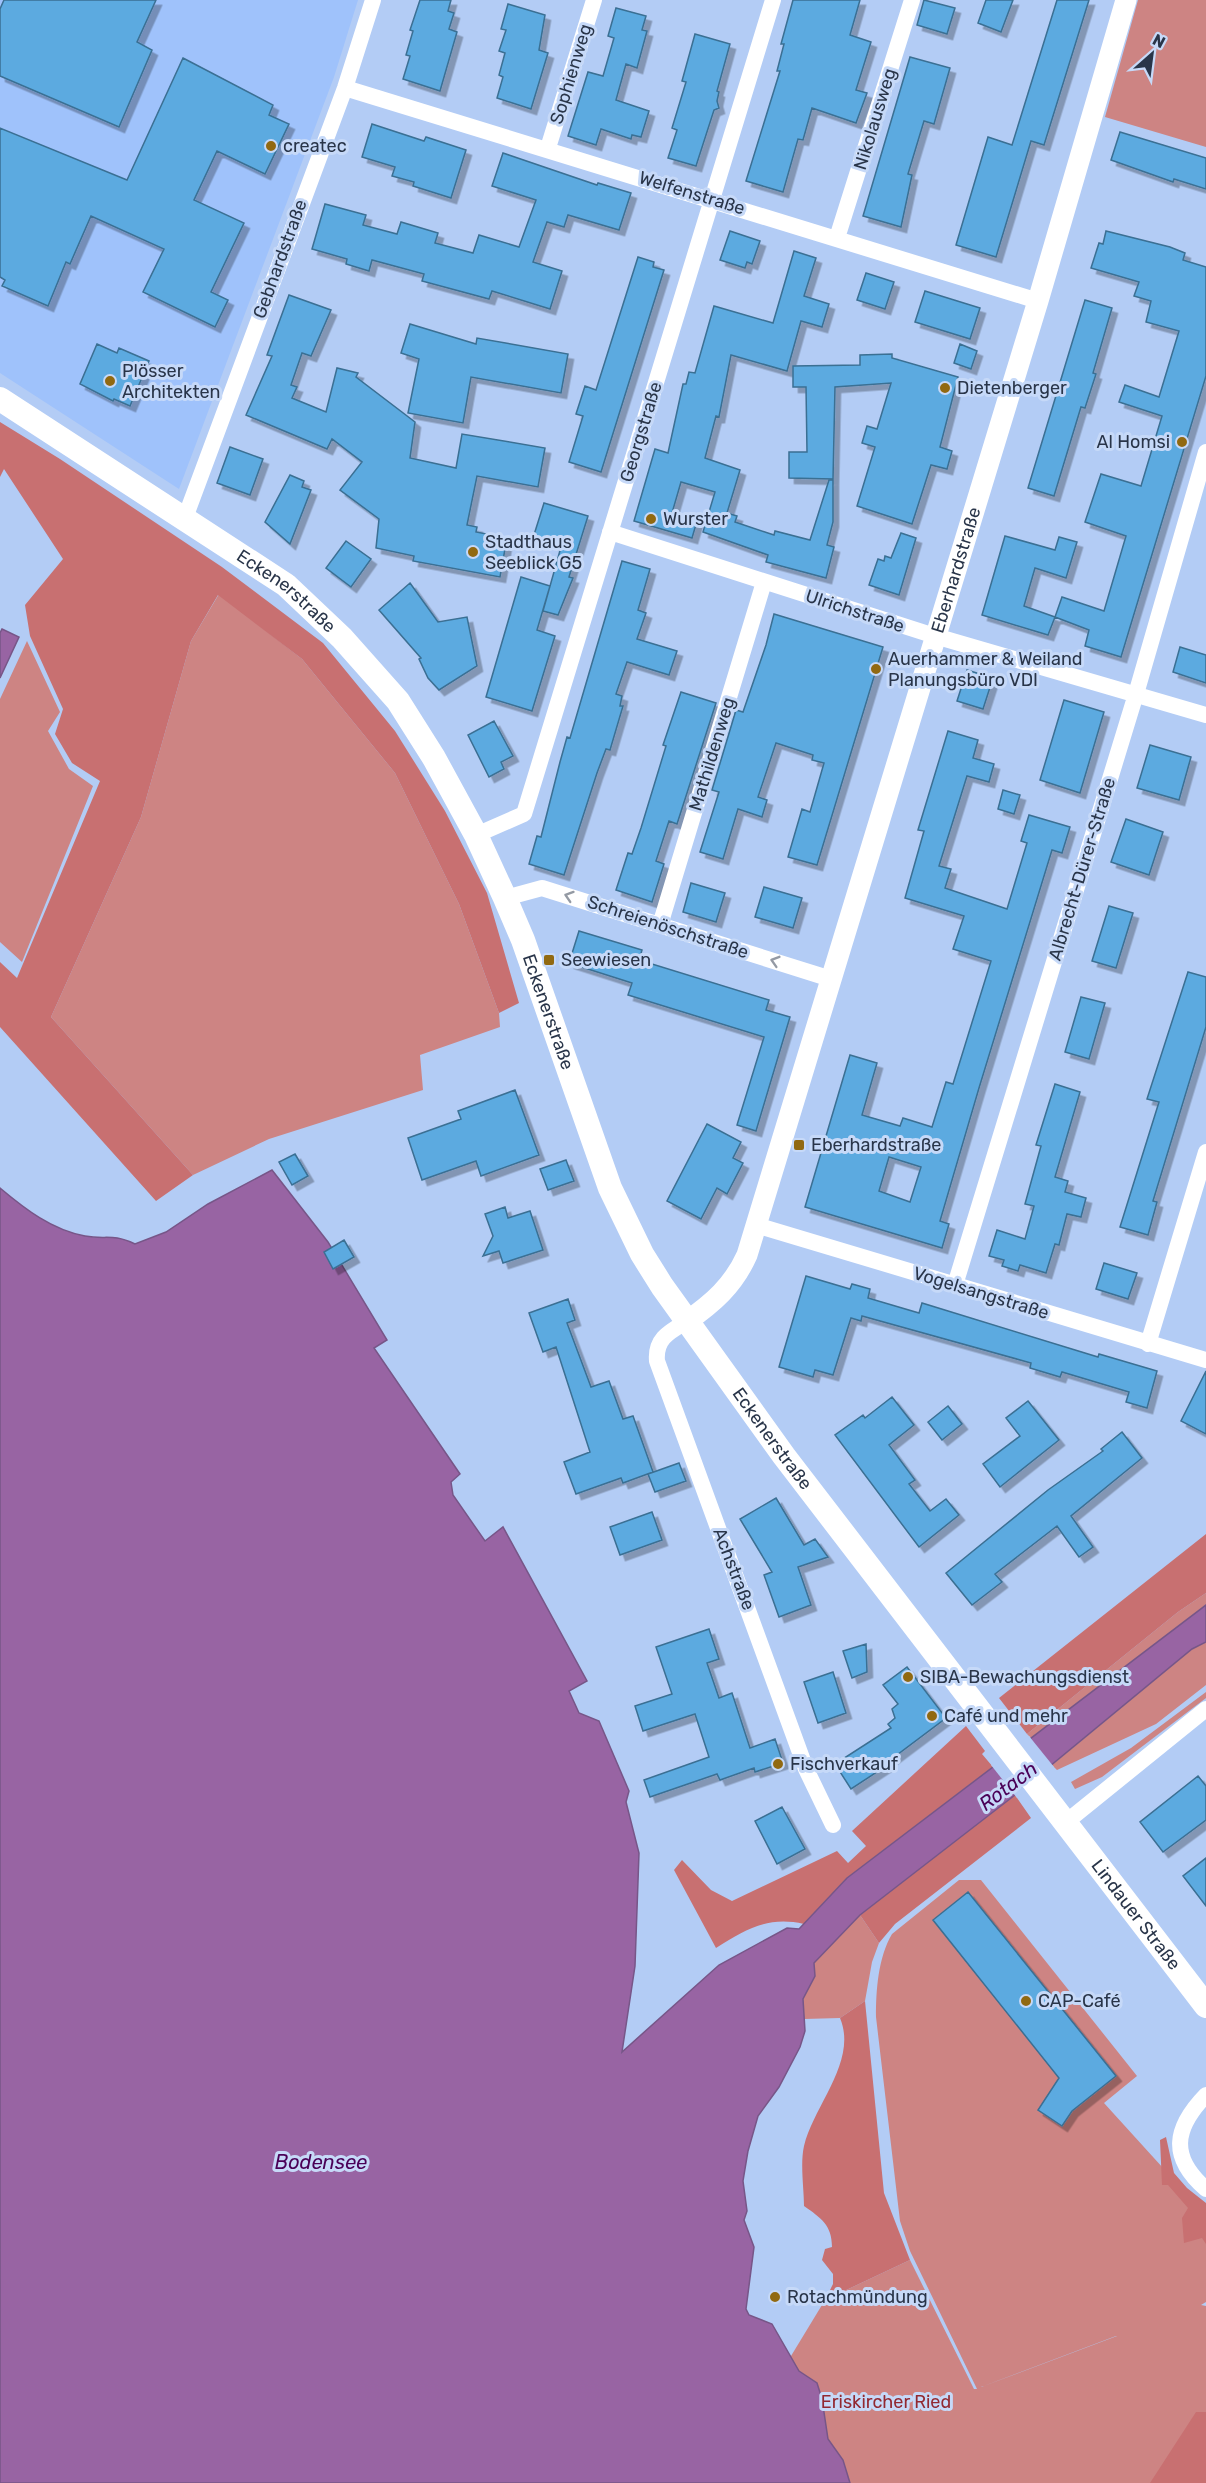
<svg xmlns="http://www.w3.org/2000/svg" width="1206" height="2483" viewBox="0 0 1206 2483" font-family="Rubik,sans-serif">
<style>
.built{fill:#9fc2fb}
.green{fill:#cd8483;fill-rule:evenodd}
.forest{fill:#c87071}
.water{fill:#9864a3;stroke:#775688;stroke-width:1.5}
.pier{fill:#b3ccf5}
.building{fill:#5baae0;stroke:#3b6f93;stroke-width:1.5;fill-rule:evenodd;filter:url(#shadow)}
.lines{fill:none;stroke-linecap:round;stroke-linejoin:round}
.minor{stroke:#fff;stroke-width:16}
.tertiary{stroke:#fff;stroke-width:21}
.secondary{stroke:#fff;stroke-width:24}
.oneway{stroke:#949aa4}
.poi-dot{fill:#916911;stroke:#c6d9f8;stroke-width:2}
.labels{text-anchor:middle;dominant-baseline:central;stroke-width:6;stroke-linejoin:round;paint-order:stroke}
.street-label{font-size:18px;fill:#293549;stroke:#c6d9f8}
.poi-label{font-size:18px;fill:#293549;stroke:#c6d9f8;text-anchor:start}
.park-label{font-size:18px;fill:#922931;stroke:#c6d9f8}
.water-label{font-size:20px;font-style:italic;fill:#4a0157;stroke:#c6d9f8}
</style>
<defs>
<filter id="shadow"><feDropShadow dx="5.5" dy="5.5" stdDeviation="0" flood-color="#0004"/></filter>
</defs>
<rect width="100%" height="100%" fill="#b3ccf5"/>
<!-- built -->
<path class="built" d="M 0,0 L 358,0 L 334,77 L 179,489 L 0,373 Z"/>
<!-- green -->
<path class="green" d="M 1138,0 L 1206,0 L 1206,147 L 1105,117 Z
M 219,594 L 302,659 L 395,773 L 459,904 L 499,1013 L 500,1027 L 420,1055 L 423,1090 L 269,1139 L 193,1175 L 51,1017 L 141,817 L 191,641 Z
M 27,641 L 60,712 L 48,731 L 69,769 L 93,786 L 22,962 L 0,942 L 0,699 Z
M 1206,1593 L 1206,1605 L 1031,1738 L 1027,1734 L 1178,1612 Z
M 1206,1642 L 1206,1685 L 1156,1724 L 1057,1770 L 1052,1765 L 1192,1649 Z
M 1206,1692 L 1206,1698 L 1102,1777 L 1075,1789 L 1071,1782 L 1131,1748 Z
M 959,1880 L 981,1880 L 1137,2076 L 1104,2103 L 1183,2190 L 1206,2205 L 1206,2302 L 1201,2305 L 1206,2306 L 1206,2412 L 1196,2412 L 1206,2483 L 516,2483 L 791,2356 L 825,2300 L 910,2260 L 974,2389 L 977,2389 L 910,2251 L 900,2221 L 876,2017 C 876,1990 878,1958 892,1934 ZM 1117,2336 L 981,2387 L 1116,2336 Z
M 860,1915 L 879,1943 L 872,1962 L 865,2001 L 840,2018 L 804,2019 L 803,1999 L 815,1976 L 814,1963 Z"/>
<!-- forest -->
<path class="forest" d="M 0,422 L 60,459 L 222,567 L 323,643 L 395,731 L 445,811 L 487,893 L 519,1003 L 499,1013 L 459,904 L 395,773 L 302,659 L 218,595 L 191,641 L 141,817 L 51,1017 L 193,1175 L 156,1201 L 0,1027 L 0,962 L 17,978 L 100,781 L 72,763 L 55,734 L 63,709 L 30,636 L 25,605 L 63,559 L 4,469 L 0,477 Z
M 1206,1534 L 1206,1593 L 1178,1612 L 1027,1734 L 999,1698 Z
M 966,1726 L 985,1751 L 982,1754 L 993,1767 L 847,1878 L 804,1924 C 768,1916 746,1929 716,1948 L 674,1870 L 682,1860 L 711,1890 L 732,1901 L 837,1851 L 848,1863 L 866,1846 L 852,1831 Z
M 1015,1795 L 1031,1818 L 895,1924 L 879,1943 L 860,1915 Z
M 865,2001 L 884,2193 L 910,2260 L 825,2300 L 833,2284 L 833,2274 L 822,2260 L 825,2249 L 832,2247 C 832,2225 821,2218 804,2206 C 804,2188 800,2164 804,2146 C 814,2105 858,2061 840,2018 Z
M 1166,2137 L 1174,2173 L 1187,2188 L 1206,2203 L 1206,2244 L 1202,2238 L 1184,2243 L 1182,2218 L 1188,2208 L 1168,2185 L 1162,2185 L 1160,2140 Z
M 1196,2412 L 1206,2412 L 1206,2483 L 1150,2483 Z"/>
<!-- water -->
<path class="water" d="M 2,629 L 19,637 L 0,678 L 0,633 Z
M 272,1170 L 328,1242 L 387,1340 L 374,1348 L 460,1474 L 451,1482 L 453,1495 L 485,1541 L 503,1527 L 587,1681 L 569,1691 L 579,1713 L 599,1721 L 629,1791 L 626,1802 L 639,1853 L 635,1966 L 622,2052 L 719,1965 L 787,1928 L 799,1929 L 847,1878 L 1206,1605 L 1206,1642 L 1192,1649 L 1015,1795 L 860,1915 L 814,1963 L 815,1976 L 803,1999 L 805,2031 L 800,2047 L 779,2087 L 758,2116 L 748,2151 L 743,2181 L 747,2211 L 744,2220 L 754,2247 L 746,2309 L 749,2315 L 772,2324 L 799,2371 L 817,2383 L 822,2399 L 828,2439 L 843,2460 L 850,2483 L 0,2483 L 0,1188 C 25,1209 52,1230 85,1236 C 107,1240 111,1233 135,1244 L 166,1232 L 208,1204 Z"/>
<!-- pier -->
<path class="pier" d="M 1029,1736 L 1054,1767 L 1017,1798 L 991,1765 Z"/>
<!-- building -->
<path class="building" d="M 4,0 L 156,0 L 137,42 L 152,50 L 119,127 L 0,76 L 0,9 Z
M 420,0 L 451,0 L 448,11 L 454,13 L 449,29 L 457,32 L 440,91 L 403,79 L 410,56 L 406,55 L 413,31 L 410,30 Z
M 793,0 L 860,0 L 850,35 L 871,42 L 856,90 L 867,93 L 856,123 L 812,108 L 803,140 L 798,139 L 783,192 L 746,181 L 780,71 L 777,71 L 784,44 L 781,44 Z
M 924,0 L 955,8 L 947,34 L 917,25 Z
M 986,0 L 1013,0 L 1001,32 L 978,23 Z
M 1057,0 L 1089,0 L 1044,145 L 1031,141 L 996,257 L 956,245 L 988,137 L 1012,145 Z
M 508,4 L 545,15 L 539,50 L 548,53 L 531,109 L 497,98 L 503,77 L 499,75 L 505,53 L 499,51 L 506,30 L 501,29 Z
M 616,8 L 646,16 L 642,30 L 647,31 L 637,68 L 626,64 L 616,100 L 649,111 L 641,137 L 632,135 L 631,139 L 601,129 L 596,145 L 568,136 L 588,72 L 603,76 L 614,38 L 608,36 Z
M 695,34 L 730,44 L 717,91 L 719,92 L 717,101 L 719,108 L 714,110 L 696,166 L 668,158 L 677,130 L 672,128 L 686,82 L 682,81 Z
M 910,57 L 950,68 L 934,124 L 924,121 L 908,174 L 912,175 L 901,227 L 863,216 Z
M 183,58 L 273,105 L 269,115 L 289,124 L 265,174 L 217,151 L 194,200 L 244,223 L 211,292 L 228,300 L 215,327 L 143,292 L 164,249 L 91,216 L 70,264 L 66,262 L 48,306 L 2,286 L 5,280 L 0,277 L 0,128 L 127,180 Z
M 372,124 L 424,141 L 426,137 L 466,150 L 451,198 L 413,186 L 414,182 L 392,176 L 395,167 L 362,157 Z
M 1120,132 L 1206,158 L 1206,189 L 1174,179 L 1173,182 L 1111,160 Z
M 503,153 L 597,185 L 598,183 L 631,193 L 619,230 L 568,215 L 564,227 L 547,222 L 533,262 L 562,271 L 550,309 L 492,291 L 489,299 L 422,281 L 424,274 L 372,260 L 369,271 L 346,264 L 347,259 L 312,249 L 325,204 L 366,215 L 363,225 L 397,234 L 401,222 L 438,233 L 435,243 L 473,253 L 479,235 L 519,247 L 536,200 L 492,186 Z
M 730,231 L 760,241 L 752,264 L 747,262 L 745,268 L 720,260 Z
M 1106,231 L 1170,247 L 1185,253 L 1183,260 L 1206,267 L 1206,376 L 1121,657 L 1085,646 L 1089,630 L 1055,617 L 1062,597 L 1104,611 L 1126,536 L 1085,522 L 1101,474 L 1141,486 L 1162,416 L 1119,402 L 1125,385 L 1159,397 L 1179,331 L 1146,322 L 1151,301 L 1134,296 L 1139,282 L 1091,268 L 1099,243 L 1103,244 Z
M 794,251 L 816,258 L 804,296 L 829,304 L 822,327 L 801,321 L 787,371 L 731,355 L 719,417 L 716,416 L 705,458 L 740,470 L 727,513 L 737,516 L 735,522 L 774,535 L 775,531 L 810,540 L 829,480 L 833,480 L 833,522 L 827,545 L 834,547 L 826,578 L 766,562 L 768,555 L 703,532 L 715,492 L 681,482 L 672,513 L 697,521 L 692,538 L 634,521 L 655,449 L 668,453 L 683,384 L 686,384 L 689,372 L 695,373 L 714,306 L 773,323 Z
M 638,257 L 654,262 L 653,267 L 664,270 L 601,472 L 569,462 L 583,416 L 576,414 L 585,386 L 596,390 Z
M 866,273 L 894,282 L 885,309 L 857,300 Z
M 925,291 L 980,308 L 970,339 L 915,322 Z
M 289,295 L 331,310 L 311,356 L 302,353 L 291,385 L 297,387 L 292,398 L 326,412 L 337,368 L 358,373 L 356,377 L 415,422 L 410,458 L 456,468 L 462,434 L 545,448 L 538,487 L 477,476 L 467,525 L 477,527 L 476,532 L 507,538 L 500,577 L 413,561 L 414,556 L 376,548 L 379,519 L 340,490 L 362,462 L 332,439 L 327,449 L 246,415 L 272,356 L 267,355 Z
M 1085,300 L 1112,308 L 1093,373 L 1096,374 L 1085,408 L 1081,407 L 1054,496 L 1028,488 Z
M 410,324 L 476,344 L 477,338 L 568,354 L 561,393 L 471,377 L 463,423 L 408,413 L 419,359 L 401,353 Z
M 97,344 L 117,353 L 119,348 L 149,361 L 130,406 L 114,399 L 113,401 L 80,384 Z
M 960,344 L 977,351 L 971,369 L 954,363 Z
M 892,354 L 892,358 L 958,377 L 940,447 L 952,451 L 947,469 L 931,465 L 912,524 L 857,506 L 875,447 L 862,443 L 867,426 L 877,429 L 891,383 L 835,387 L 833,479 L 789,478 L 789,452 L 807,452 L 806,387 L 793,387 L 793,366 L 860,365 L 860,355 Z
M 230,447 L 263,459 L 250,495 L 217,483 Z
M 290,475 L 304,481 L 302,487 L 311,490 L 290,544 L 265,522 Z
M 544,503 L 588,516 L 569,577 L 573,578 L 558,615 L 543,611 L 561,547 L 533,538 Z
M 901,533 L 916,538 L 899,595 L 869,585 L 878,559 L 884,561 L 885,556 L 891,558 Z
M 1005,536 L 1055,550 L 1059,537 L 1077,542 L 1066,578 L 1035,568 L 1024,606 L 1055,617 L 1048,635 L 982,615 Z
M 346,541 L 371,559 L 351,587 L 326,568 Z
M 622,561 L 650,569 L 638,610 L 646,613 L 637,639 L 677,651 L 669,675 L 627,662 L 616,694 L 622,696 L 620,706 L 623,706 L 610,750 L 606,749 L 597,773 L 564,875 L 529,864 L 537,836 L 541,837 L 560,762 L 567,737 L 570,738 Z
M 521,577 L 550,586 L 537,630 L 555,636 L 532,711 L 486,697 Z
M 410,583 L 438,622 L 467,617 L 477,666 L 439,690 L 428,678 L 419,659 L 421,658 L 379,610 Z
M 774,614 L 883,647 L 817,865 L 788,857 L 802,809 L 810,812 L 824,763 L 812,760 L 813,755 L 776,743 L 758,797 L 767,800 L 762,817 L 738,809 L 723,859 L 700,852 L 719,792 L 712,790 L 736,710 L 743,712 L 766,645 Z
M 1180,647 L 1206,655 L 1206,683 L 1173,672 Z
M 967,670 L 993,678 L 983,709 L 957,701 Z
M 681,692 L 716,703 L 677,824 L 669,821 L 656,861 L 664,864 L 652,902 L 616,890 L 628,853 L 632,854 L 641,828 L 666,746 L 663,745 Z
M 1064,700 L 1104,712 L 1080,793 L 1040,780 Z
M 494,721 L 513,756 L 501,762 L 504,769 L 489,777 L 468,735 Z
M 948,731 L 978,740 L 973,758 L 994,764 L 989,782 L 967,776 L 939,866 L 951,869 L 945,888 L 1007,909 L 1027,843 L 1021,841 L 1029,815 L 1070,827 L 1062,853 L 1052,850 L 979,1088 L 940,1221 L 949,1224 L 942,1248 L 805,1207 L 850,1055 L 877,1063 L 862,1115 L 900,1126 L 903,1118 L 932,1127 L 946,1082 L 953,1084 L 991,961 L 953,949 L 964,916 L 905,898 L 924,831 L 918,830 ZM 889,1157 L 921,1167 L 910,1202 L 879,1191 Z
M 1150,745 L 1191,757 L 1179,800 L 1137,788 Z
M 1003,790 L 1020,795 L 1014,814 L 998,809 Z
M 1126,819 L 1163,832 L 1149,875 L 1111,862 Z
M 691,883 L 725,893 L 716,922 L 683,912 Z
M 764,887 L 802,898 L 793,928 L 755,917 Z
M 1109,906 L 1133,913 L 1116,968 L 1092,961 Z
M 579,931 L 642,950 L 639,960 L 769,1000 L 766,1010 L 790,1017 L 756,1131 L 737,1125 L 764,1037 L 628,995 L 632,983 L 569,963 Z
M 1188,972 L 1206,977 L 1206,1027 L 1153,1201 L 1157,1202 L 1148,1235 L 1120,1227 L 1159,1102 L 1147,1099 Z
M 1081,997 L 1105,1003 L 1089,1059 L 1065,1052 Z
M 1055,1084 L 1080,1092 L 1055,1177 L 1068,1181 L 1065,1192 L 1086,1198 L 1081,1217 L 1067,1214 L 1059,1245 L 1055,1244 L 1046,1273 L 1020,1265 L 1018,1271 L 1002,1266 L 1004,1260 L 989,1256 L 997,1230 L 1025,1239 L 1034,1206 L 1025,1204 L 1041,1146 L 1036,1145 Z
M 515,1090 L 539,1155 L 481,1176 L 476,1161 L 422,1180 L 408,1138 L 461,1119 L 458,1111 Z
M 707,1124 L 741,1142 L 733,1158 L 743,1163 L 727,1194 L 717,1188 L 701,1219 L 667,1201 Z
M 295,1154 L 308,1176 L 292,1185 L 279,1162 Z
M 566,1160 L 574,1181 L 548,1190 L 540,1169 Z
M 505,1207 L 508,1218 L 530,1211 L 543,1250 L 503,1263 L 499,1251 L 483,1256 L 493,1236 L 485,1214 Z
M 344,1240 L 354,1257 L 333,1269 L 324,1252 Z
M 1104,1263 L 1137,1273 L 1128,1299 L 1096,1289 Z
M 806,1276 L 850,1289 L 852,1284 L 870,1289 L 868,1298 L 919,1313 L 922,1303 L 1098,1357 L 1099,1354 L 1157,1371 L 1147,1408 L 1126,1402 L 1129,1392 L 1062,1372 L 1060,1377 L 1030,1368 L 1031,1363 L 862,1316 L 861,1321 L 851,1318 L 833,1375 L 815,1370 L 813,1377 L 779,1367 Z
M 568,1299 L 575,1320 L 567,1323 L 591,1387 L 609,1381 L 623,1419 L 633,1416 L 653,1472 L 623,1483 L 621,1478 L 576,1494 L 564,1462 L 590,1452 L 556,1347 L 543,1352 L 529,1313 Z
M 1206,1371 L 1206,1434 L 1181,1421 Z
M 892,1397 L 914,1425 L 889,1445 L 915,1480 L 909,1484 L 930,1511 L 946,1499 L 959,1515 L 919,1547 L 835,1435 L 863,1415 L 865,1418 Z
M 1028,1401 L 1059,1440 L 1000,1487 L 983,1464 L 1020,1436 L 1006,1418 Z
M 948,1406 L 962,1424 L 942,1440 L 928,1422 Z
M 1122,1432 L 1142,1458 L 1071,1516 L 1093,1547 L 1079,1557 L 1057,1526 L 995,1574 L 1002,1582 L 972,1605 L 946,1573 L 1048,1490 L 1103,1451 L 1101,1449 Z
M 679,1463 L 686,1481 L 655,1492 L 648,1474 Z
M 776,1498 L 804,1545 L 815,1539 L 828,1557 L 798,1567 L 811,1605 L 779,1617 L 764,1575 L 772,1572 L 740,1519 Z
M 652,1512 L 662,1540 L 620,1555 L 610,1527 Z
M 709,1629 L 719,1659 L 707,1663 L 719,1698 L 732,1693 L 750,1748 L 775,1739 L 783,1763 L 755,1772 L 754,1768 L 720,1780 L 717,1774 L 650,1797 L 644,1780 L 709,1757 L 695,1714 L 643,1731 L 635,1706 L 672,1694 L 656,1647 Z
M 866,1644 L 867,1672 L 852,1678 L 843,1651 Z
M 907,1667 L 946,1718 L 885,1764 L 886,1766 L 851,1789 L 835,1764 L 891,1728 L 888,1724 L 895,1718 L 892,1709 L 898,1704 L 883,1685 Z
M 833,1672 L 846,1713 L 818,1723 L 804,1682 Z
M 1198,1776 L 1206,1786 L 1206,1820 L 1163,1852 L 1140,1822 Z
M 782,1807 L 805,1849 L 777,1864 L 755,1821 Z
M 1206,1858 L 1206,1906 L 1183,1876 Z
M 968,1892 L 1116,2076 L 1072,2111 L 1062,2126 L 1038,2110 L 1059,2078 L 933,1920 Z"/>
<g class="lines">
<!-- minor -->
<path class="minor" d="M 345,88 L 1038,301
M 548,148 L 594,0
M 837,238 L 912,0
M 185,518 L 345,88 L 373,0
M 610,532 L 935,636 L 1206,715
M 476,835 L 524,814 L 773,0
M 505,898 L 542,888 L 831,979
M 660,925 L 764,582
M 756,1225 L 1206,1360
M 955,1285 L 1136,694 L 1206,452
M 686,1322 C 669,1332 655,1339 657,1361 L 806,1769 L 833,1825
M 1148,1344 L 1206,1152
M 1065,1823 L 1206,1709
M 1206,2095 C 1174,2128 1169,2157 1206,2189"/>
<!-- tertiary -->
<path class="tertiary" id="s1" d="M 686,1322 C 713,1303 733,1286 747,1255 L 1038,301 L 1126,0"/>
<!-- secondary -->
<path class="secondary" id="s2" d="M 0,399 L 286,585 L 342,638 L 398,701 L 434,758 L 476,835 L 505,898 L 523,940 L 610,1188 L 642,1254 L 662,1286 L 784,1456 L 1206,2006"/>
</g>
<!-- one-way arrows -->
<defs><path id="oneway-chevron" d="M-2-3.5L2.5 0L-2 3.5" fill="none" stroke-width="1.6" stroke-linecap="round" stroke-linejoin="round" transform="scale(1.5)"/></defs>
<g class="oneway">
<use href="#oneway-chevron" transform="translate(569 896) rotate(-162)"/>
<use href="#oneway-chevron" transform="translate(775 961) rotate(-163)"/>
</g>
<!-- markers -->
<g class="poi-dot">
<circle cx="271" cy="146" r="6"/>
<circle cx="110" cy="381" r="6"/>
<circle cx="945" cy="388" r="6"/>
<circle cx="1182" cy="442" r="6"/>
<circle cx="651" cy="519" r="6"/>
<circle cx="473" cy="552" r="6"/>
<circle cx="876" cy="669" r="6"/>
<rect x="543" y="954" width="12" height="12" rx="3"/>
<rect x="793" y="1139" width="12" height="12" rx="3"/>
<circle cx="908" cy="1677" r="6"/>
<circle cx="932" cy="1716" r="6"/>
<circle cx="778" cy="1764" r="6"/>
<circle cx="1026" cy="2001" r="6"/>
<circle cx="775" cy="2297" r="6"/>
</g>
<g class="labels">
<!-- street labels -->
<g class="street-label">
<text transform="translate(571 74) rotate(-73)">Sophienweg</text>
<text transform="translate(875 119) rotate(-73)">Nikolausweg</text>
<text transform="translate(692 193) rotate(17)">Welfenstraße</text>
<text transform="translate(280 259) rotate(-70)">Gebhardstraße</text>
<text transform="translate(641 432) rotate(-73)">Georgstraße</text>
<text stroke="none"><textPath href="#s1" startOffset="808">Eberhardstraße</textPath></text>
<text stroke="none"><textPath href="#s2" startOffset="345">Eckenerstraße</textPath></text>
<text transform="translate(855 611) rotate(18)">Ulrichstraße</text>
<text transform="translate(712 754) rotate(-73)">Mathildenweg</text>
<text transform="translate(1082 869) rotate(-73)">Albrecht-Dürer-Straße</text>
<text transform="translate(668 927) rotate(18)">Schreienöschstraße</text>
<text stroke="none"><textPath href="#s2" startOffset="849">Eckenerstraße</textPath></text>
<text transform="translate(981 1293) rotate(17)">Vogelsangstraße</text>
<text stroke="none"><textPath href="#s2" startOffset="1335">Eckenerstraße</textPath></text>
<text transform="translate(734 1569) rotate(69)">Achstraße</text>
<text stroke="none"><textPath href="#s2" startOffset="1934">Lindauer Straße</textPath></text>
</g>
<!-- poi labels -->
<g class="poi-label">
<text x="283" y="146">createc</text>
<text x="122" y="371">Plösser<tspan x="122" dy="21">Architekten</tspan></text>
<text x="957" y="388">Dietenberger</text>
<text x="1170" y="442" text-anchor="end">Al Homsi</text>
<text x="663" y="519">Wurster</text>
<text x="485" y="542">Stadthaus<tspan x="485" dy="21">Seeblick G5</tspan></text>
<text x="888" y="659">Auerhammer &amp; Weiland<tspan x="888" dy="21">Planungsbüro VDI</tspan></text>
<text x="561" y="960">Seewiesen</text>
<text x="811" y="1145">Eberhardstraße</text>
<text x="920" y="1677">SIBA-Bewachungsdienst</text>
<text x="944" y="1716">Café und mehr</text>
<text x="790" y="1764">Fischverkauf</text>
<text x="1038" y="2001">CAP-Café</text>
<text x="787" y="2297">Rotachmündung</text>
</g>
<!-- park labels -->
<g class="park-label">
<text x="886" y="2402">Eriskircher Ried</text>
</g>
<!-- water labels -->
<g class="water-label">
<text transform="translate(1008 1786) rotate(-37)">Rotach</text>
<text x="321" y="2162">Bodensee</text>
</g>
</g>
<!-- north arrow -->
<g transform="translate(1152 54) rotate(28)" stroke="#c6d9f8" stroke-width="4.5" paint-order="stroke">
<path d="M0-4.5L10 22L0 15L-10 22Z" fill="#293549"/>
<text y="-9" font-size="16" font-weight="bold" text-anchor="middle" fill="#293549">N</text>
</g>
</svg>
